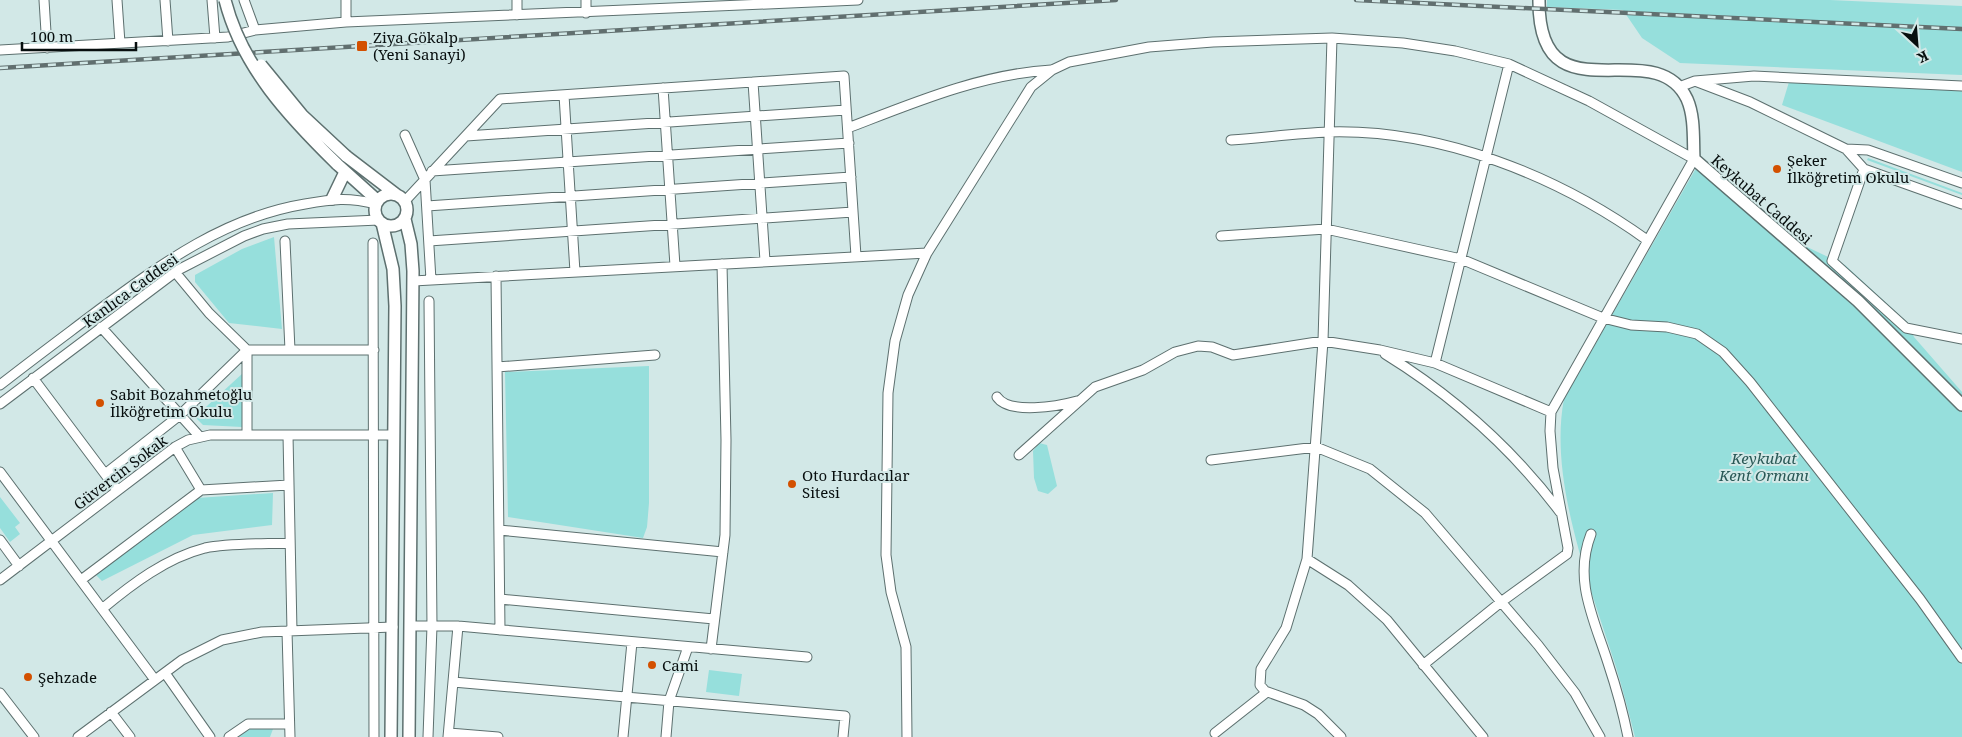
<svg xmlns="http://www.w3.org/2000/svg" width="1962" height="737" viewBox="0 0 1962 737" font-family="'Noto Serif',serif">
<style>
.green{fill:#96dfdc}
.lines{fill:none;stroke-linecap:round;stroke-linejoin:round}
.minor-casing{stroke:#5d706f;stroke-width:11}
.tertiary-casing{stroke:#5d706f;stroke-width:14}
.minor{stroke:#fff;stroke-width:9}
.tertiary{stroke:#fff;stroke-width:11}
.rail-casing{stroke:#616f6f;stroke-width:4.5}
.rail{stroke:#d2e8e7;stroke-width:2.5;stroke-dasharray:8;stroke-linecap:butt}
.tertiary-bridge-casing{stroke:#5d706f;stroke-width:14;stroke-linecap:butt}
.tertiary-bridge{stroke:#fff;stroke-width:11}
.poi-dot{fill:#d35000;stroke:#d2e8e7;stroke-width:2}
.labels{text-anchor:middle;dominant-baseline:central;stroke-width:4;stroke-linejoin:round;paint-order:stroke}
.poi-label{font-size:15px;fill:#070e0e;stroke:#d2e8e7;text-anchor:start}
.street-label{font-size:15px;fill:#070e0e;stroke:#d2e8e7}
.park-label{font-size:15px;font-style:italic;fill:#295856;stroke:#d2e8e7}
</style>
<rect width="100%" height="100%" fill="#d2e8e7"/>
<!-- green -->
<path class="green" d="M 1547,0 L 1830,0 L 1962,6 L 1962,75 L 1680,63 L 1642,38 L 1623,10 L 1547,7 Z
M 1789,82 L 1962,90 L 1962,172 L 1782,105 Z
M 1868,158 L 1962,193 L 1962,195 L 1867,160 Z
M 1707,163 L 1805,246 L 1845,265 L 1907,322 L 1914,337 L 1962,392 L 1962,737 L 1635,737 C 1629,714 1623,690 1616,667 C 1591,588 1548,481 1564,399 L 1695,170 Z
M 274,237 L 282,329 L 229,323 L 195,282 L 195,275 L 242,249 Z
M 649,366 L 649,503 L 647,527 L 643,538 L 508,517 L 505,372 Z
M 243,373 L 242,427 L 203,425 L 195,417 Z
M 1039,443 L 1047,445 L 1057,486 L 1048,494 L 1038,491 L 1034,478 L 1033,451 Z
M 273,493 L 272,525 L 193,535 L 102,581 L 96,575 L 197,498 Z
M 0,497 L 20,523 L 15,527 L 20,534 L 10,542 L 0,528 Z
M 709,670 L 742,674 L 739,696 L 706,692 Z
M 246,726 L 273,729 L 270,737 L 231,737 Z"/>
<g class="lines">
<defs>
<path id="minor" d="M 44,0 L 47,48
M 117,0 L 120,43
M 165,0 L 168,41
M 212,0 L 215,38
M 244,0 L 255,30
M 586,13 L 586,0
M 517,15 L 517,0
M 346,22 L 346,0
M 1332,38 L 1323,341 L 1307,559 L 1286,628 L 1261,669 L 1260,685 L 1265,691 L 1304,705 L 1318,714 L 1341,737
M 0,50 L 228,37 L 255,30 L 346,22 L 858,0
M 1695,81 L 1750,102 L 1846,149 L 1864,169 L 1962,204
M 753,82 L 765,261
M 1679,87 L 1695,81 L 1754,76 L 1962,86
M 663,88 L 675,266
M 564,95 L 575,272
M 848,128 C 913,103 981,74 1051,70
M 405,135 L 425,180 L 431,280
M 466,136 L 846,110
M 1231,140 C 1263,138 1296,133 1329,132 C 1441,129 1558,176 1647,240
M 1846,149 L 1868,150 L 1962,183
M 1864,169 L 1832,261 L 1906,328 L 1962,339
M 432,171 L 849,143
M 405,201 L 500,99 L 844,76 L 856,256
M 427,206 L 851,177
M 1221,236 L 1326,229 L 1461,259 L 1603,318 L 1631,325 L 1667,327 L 1697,334 L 1723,352 L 1750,382 L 1920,599 L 1962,658
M 285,241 L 290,350
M 429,241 L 853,212
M 373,243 L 374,737
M 175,272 L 209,313 L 247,350 L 247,435
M 496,276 L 500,630
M 413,281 L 927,253
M 101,327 L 200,437
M 1385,354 C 1453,396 1512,448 1560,512
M 1435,363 L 1509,64
M 497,367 L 655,355
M 33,378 L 117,490
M 0,385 C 33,359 67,334 100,309 C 164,262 226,217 305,204 C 333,199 348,197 376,204
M 997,397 C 1009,415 1059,406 1077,401
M 0,404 L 178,270 L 244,236 L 263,229 L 288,224 L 379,220
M 288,435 L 292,631
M 175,447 L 201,490
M 1019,455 L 1095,387 L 1143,370 L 1175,352 L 1198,346 L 1212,347 L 1233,355 L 1323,341 L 1380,350 L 1435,363 L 1551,412
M 1211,460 L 1316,447 L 1370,469 L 1425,513 L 1538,645 L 1575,693 L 1600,737
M 0,472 L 155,680
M 105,474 L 180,415 L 247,350 L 374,350
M 499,530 L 723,552
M 1591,534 C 1573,580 1594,619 1608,663 C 1616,687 1623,712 1628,737
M 0,540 L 19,566
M 1307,559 L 1348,585 L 1387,620 L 1483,737
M 0,580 L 175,447 L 188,440 L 210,435 L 394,435
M 81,580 L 201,490 L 289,485
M 500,599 L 714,619
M 102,609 C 132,584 166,558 205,548 C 229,543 265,544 290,543
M 410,626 L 458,626 L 807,657
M 287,631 L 290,737
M 711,649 L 725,535 L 726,440 L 722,264
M 165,673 L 210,737
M 453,682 L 845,716 L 843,737
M 0,693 L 34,737
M 111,712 L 130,737
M 449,733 L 498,737
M 1215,733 L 1267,692
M 78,737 L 182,660 L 222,640 L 262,632 L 393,627
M 229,737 L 248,724 L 289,724
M 428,737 L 432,626 L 429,301
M 448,737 L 458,626
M 623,737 L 632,642
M 666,737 L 669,701 L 688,647
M 907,737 L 906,647 L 891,592 L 886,555 L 888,393 L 895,341 L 908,295 L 927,253 L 1031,87 L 1052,70 L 1069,62 L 1149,47 L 1213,42 L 1332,38 L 1403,43 L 1455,51 L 1509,64 L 1589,101 L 1694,159 L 1551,412 L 1550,431 L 1553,468 L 1568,548 L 1567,554 L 1501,602 L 1423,665"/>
<path id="tertiary" d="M 1539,0 C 1538,124 1654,30 1687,99 C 1695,117 1693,140 1694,159 L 1858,301 L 1962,405
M 346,156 L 397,195
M 337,164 L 378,201
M375 210a16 16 0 1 1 32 0a16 16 0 1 1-32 0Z
M 332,199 L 345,172
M 405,219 L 411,244 L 413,271 L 409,737
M 382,223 L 393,269 L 395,306 L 391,737"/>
</defs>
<!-- minor casing -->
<use href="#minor" class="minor-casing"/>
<!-- tertiary casing -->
<use href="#tertiary" class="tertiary-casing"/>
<!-- minor -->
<use href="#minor" class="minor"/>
<!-- tertiary -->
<use href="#tertiary" class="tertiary"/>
<defs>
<path id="rail" d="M 1356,0 L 1962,29
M 0,68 L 1116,0"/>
</defs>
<!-- rail casing -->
<use href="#rail" class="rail-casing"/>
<!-- rail -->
<use href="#rail" class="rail"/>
<defs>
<path id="tertiary-bridge" d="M 225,0 C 242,67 289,117 337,164
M 261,65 L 302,115 L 346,156"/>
</defs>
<!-- tertiary-bridge casing -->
<use href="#tertiary-bridge" class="tertiary-bridge-casing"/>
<!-- tertiary-bridge -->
<use href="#tertiary-bridge" class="tertiary-bridge"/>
</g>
<!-- markers -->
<g class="poi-dot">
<rect x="356" y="40" width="12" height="12" rx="2.5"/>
<circle cx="1777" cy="169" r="5"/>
<circle cx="100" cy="403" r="5"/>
<circle cx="792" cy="484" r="5"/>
<circle cx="652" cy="665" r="5"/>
<circle cx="28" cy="677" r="5"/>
</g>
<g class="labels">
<!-- poi labels -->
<g class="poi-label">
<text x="373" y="37">Ziya Gökalp<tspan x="373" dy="17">(Yeni Sanayi)</tspan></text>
<text x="1787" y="160">Şeker<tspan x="1787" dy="17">İlköğretim Okulu</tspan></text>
<text x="110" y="394">Sabit Bozahmetoğlu<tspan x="110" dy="17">İlköğretim Okulu</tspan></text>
<text x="802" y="475">Oto Hurdacılar<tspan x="802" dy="17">Sitesi</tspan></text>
<text x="662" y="665">Cami</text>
<text x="38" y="677">Şehzade</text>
</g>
<!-- street labels -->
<g class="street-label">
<text transform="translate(1762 199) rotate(41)">Keykubat Caddesi</text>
<text transform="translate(130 290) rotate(-36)">Kanlıca Caddesi</text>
<text transform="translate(120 472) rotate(-37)">Güvercin Sokak</text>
</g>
<!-- park labels -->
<g class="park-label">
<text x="1764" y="458">Keykubat<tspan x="1764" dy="17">Kent Ormanı</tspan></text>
</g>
</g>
<!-- north arrow -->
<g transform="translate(1917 45) rotate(154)" stroke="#d2e8e7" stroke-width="4" paint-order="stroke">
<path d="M0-4L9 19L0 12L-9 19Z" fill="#070e0e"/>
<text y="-8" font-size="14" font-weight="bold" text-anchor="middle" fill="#070e0e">K</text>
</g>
<!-- scale -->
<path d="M22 42v8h114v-8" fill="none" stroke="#070e0e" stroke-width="2.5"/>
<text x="30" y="42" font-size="15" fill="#070e0e" stroke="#d2e8e7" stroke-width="4" paint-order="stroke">100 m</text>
</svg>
